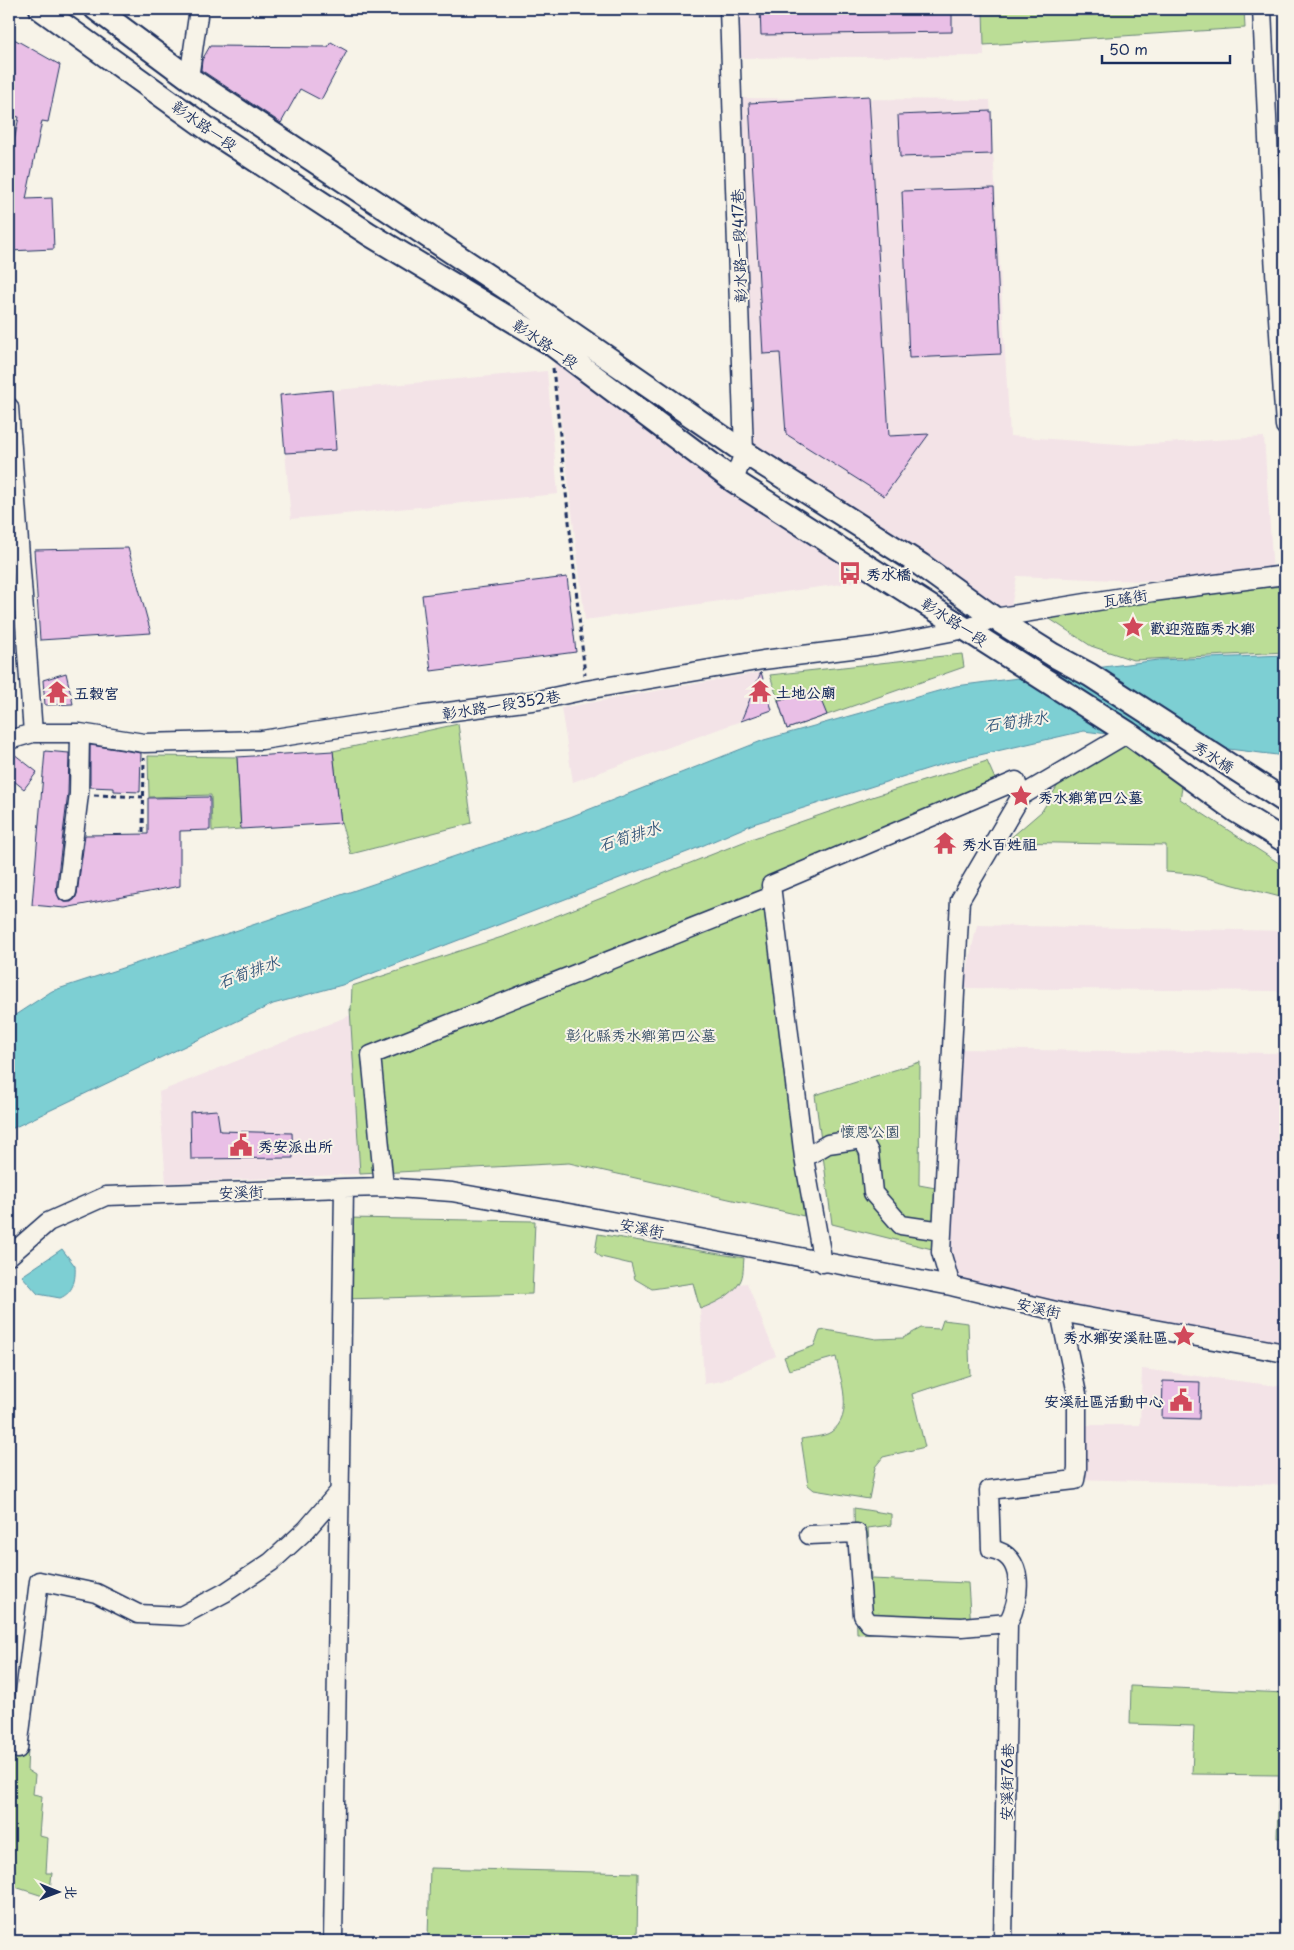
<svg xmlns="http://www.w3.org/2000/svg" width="1294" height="1950" viewBox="0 0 1294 1950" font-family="'Playpen Sans','LXGW WenKai TC',sans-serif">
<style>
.built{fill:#f3e3e7}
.green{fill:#bbdd96;stroke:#6b867a}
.water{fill:#7dcfd3;stroke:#568fa4}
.building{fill:#e9bfe6;stroke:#1b2f5e}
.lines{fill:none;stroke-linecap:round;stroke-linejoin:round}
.minor-casing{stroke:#1b2f5e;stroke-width:21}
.major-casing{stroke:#1b2f5e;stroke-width:26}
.path{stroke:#1b2f5e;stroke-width:3;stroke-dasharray:5 4;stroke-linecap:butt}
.minor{stroke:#f7f3e8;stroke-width:18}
.major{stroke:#f7f3e8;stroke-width:22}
.labels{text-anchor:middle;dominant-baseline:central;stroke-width:4;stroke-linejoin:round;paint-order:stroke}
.street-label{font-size:15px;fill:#1b2f5e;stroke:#f7f3e8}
.poi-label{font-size:15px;font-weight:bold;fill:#1b2f5e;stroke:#f7f3e8;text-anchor:start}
.park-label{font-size:15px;fill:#3b5269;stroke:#f7f3e8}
.water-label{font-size:16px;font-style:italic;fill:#34577b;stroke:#f7f3e8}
</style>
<rect width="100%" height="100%" fill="#f7f3e8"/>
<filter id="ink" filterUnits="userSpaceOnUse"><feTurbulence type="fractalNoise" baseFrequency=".02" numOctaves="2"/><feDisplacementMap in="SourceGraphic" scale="10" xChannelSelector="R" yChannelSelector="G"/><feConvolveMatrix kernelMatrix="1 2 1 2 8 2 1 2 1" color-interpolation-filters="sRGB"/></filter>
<g filter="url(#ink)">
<!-- built -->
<path class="built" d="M 726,9 L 983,9 L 984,56 L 728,58 Z
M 729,98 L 990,100 L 1010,436 L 1132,445 L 1264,437 L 1273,573 L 1141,581 L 1017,576 L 1010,612 L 745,446 Z
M 554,363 L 877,579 L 585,620 Z
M 547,371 L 558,494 L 291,519 L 280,395 Z
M 761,672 L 741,721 L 573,782 L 561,708 Z
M 977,925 L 1285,931 L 1285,991 L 963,988 Z
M 351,1015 L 360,1174 L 166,1183 L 159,1092 Z
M 954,1049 L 1285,1053 L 1285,1351 L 947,1291 Z
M 747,1283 L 776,1356 L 722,1381 L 704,1384 L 700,1309 L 719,1301 L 739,1284 Z
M 1142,1369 L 1285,1387 L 1285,1485 L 1072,1479 L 1070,1425 L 1140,1425 Z"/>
<!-- green -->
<path class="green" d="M 983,9 L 1244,9 L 1245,28 L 984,45 Z
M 1285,586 L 1285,652 L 1133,660 L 1091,646 L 1030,606 Z
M 962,654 L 964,667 L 787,729 L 770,675 Z
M 458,724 L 472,823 L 351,854 L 341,823 L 333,751 Z
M 1129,741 L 1184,777 L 1180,799 L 1285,867 L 1285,931 L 1282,931 L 1284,898 L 1192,874 L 1166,872 L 1166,845 L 1006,842 L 1042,811 L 1058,785 Z
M 148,756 L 237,757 L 241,829 L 212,831 L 211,795 L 149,797 Z
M 987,761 L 995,779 L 764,881 L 789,1080 L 804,1216 L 569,1163 L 360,1174 L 350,1008 L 351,1011 L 352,986 L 508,935 L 751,839 L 875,796 Z
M 920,1062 L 919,1185 L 941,1189 L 936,1250 L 832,1224 L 815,1095 Z
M 345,1218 L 535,1221 L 532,1294 L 343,1299 Z
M 598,1234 L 744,1258 C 743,1266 744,1275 740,1282 C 732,1296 713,1304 700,1309 L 693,1283 L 652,1289 L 635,1279 L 631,1264 L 601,1257 L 595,1252 Z
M 943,1320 L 968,1323 L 970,1375 L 912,1394 L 925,1447 L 883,1457 L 875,1467 L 869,1499 L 814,1490 L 808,1485 L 801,1439 C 810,1437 824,1437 831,1432 C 855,1416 840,1378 836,1357 L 789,1370 L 784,1357 L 814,1346 L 820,1331 L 826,1330 L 876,1339 L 903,1338 L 921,1328 L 940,1329 Z
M 854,1508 L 891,1514 L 891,1525 L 868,1528 L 871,1579 L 968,1583 L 971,1628 L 857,1634 Z
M 1131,1686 L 1285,1693 L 1285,1838 L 1277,1838 L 1279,1775 L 1192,1774 L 1194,1726 L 1130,1724 Z
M 9,1736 L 17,1743 L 28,1746 L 27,1770 L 35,1775 L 33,1794 L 42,1796 L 39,1836 L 48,1838 L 46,1873 L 52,1873 L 49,1898 L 9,1885 Z
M 430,1868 L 638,1873 L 637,1941 L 428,1937 Z"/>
<!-- water -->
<path class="water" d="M 1285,655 L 1285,756 L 1084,731 L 949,762 L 753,824 L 690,851 L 342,985 L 273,1004 L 9,1130 L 9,1019 L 52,991 L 238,930 L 570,817 L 764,740 L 956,686 L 1158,660 Z
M 62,1249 L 75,1266 C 76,1280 73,1293 60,1298 L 38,1294 L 22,1276 Z"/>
<!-- building -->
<path class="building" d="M 760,9 L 952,9 L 952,32 L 761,35 Z
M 14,39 L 60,65 L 48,122 L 42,121 L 26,199 L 52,198 L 54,249 L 9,251 L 9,165 L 19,117 L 9,115 L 9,67 Z
M 331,42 L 347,51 L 321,100 L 300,89 L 281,123 L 201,70 L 202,60 L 210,46 L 328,47 Z
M 869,96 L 889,436 L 929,434 L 884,496 L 786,434 L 780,353 L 763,354 L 749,103 Z
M 991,111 L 992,154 L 900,157 L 898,115 Z
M 994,188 L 1001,354 L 909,358 L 902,191 Z
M 332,390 L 336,450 L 285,453 L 280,395 Z
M 128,548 L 151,633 L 40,640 L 34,550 Z
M 567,577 L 576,652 L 431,671 L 422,595 Z
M 761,672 L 772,710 L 741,721 Z
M 66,673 L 73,704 L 45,705 L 43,680 Z
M 818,693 L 827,715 L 787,729 L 778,700 Z
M 90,745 L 141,753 L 140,792 L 114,791 L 114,788 L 90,787 Z
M 9,750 L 37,772 L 24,789 L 9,777 Z
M 45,751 L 69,753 L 68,793 L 56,891 L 60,900 L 65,902 L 71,902 L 75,899 L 77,894 L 85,835 L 148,834 L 148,798 L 210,797 L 210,830 L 180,831 L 180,886 L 65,908 L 32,905 Z
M 333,751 L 341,823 L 241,829 L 237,757 Z
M 217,1110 L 220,1131 L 292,1133 L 293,1158 L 191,1159 L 190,1112 Z
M 1163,1381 L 1200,1382 L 1199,1419 L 1162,1418 Z"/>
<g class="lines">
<defs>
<path id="minor" d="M 729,9 L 744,452 L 734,481
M 1262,9 L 1272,225 L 1285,426
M 189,78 L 199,9
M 9,407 L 33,733
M 9,740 L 33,733 L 80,733 L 144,743 L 262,740 L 409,717 L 539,700 L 586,690 L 763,660 L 876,646 L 966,629 L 994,618 L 1153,592 L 1285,575
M 67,892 L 79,794 L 80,733
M 804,1158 L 828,1144 L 862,1139 L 869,1152 L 873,1193 L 901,1225 L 942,1231
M 384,1187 L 371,1055 L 772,896
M 9,1256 L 48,1222 L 106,1196 L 344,1188 L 384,1187 L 452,1192 L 585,1216 L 951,1286 L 1060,1312 L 1285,1353
M 823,1263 L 804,1158 L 771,885 L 1016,781 L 1021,796
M 951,1286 L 941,1252 L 960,900 L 1021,796 L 1128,733
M 809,1535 L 857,1533 L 863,1615 L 869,1623 L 962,1627 L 1008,1623
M 18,1749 L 39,1581 L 96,1593 L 138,1614 L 181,1616 L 226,1592 L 271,1562 L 306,1530 L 338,1493
M 333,1941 L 344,1188
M 1003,1941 L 1008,1623 C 1021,1598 1026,1555 991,1549 L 989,1490 L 1075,1480 L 1077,1468 L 1077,1394 L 1060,1312"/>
<path id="major" d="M 41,9 L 208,129 L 369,234 L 550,343 L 734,481 L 1128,733 L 1236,811 L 1285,841
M 96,9 L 189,78 L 518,296 L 744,452 L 921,565 L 994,618 L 1053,655 L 1090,675 L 1285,801"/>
</defs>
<!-- minor casing -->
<use href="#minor" class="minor-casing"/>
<!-- major casing -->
<use href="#major" class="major-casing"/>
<!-- path -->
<path class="path" d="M 553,368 L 585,675
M 94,795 L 143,797
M 143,832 L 144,758"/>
<!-- minor -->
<use href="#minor" class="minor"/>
<!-- major -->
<use href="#major" class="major"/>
</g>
</g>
<!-- icons -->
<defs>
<symbol id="bus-bare" viewBox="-9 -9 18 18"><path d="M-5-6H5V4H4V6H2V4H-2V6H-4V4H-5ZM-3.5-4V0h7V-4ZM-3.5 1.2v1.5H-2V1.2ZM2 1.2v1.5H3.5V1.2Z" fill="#d1495b" stroke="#f7f3e8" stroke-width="2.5" paint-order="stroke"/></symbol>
<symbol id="sight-bare" viewBox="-9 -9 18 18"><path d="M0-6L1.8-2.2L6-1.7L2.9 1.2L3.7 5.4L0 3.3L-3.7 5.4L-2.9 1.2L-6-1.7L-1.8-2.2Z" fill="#d1495b" stroke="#f7f3e8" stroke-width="2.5" paint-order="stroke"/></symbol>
<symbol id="temple-bare" viewBox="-9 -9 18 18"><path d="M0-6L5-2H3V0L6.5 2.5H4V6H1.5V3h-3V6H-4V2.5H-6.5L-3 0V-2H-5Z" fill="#d1495b" stroke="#f7f3e8" stroke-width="2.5" paint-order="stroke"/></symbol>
<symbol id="civic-bare" viewBox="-9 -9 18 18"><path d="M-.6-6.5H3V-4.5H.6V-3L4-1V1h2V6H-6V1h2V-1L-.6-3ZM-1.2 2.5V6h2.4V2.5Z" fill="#d1495b" stroke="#f7f3e8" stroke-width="2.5" paint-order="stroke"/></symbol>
</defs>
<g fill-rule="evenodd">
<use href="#bus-bare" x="834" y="557" width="32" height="32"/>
<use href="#sight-bare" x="1117" y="611" width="32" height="32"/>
<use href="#temple-bare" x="744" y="675" width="32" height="32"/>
<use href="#temple-bare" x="41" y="676" width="32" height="32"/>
<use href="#sight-bare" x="1005" y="780" width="32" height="32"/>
<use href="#temple-bare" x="929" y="827" width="32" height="32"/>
<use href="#civic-bare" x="225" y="1129" width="32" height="32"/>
<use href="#sight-bare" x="1168" y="1320" width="32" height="32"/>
<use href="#civic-bare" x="1165" y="1384" width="32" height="32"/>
</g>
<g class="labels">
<!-- street labels -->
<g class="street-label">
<text transform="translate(205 125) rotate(35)">彰水路一段</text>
<text transform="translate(738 246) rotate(-92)">彰水路一段417巷</text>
<text transform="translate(546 343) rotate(34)">彰水路一段</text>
<text transform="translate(1125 597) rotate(-9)">瓦磘街</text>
<text transform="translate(955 621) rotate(33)">彰水路一段</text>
<text transform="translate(501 704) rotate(-9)">彰水路一段352巷</text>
<text transform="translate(1214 756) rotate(33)">秀水橋</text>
<text transform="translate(241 1191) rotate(-2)">安溪街</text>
<text transform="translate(642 1227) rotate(11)">安溪街</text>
<text transform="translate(1039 1307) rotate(13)">安溪街</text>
<text transform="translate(1006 1782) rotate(-89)">安溪街76巷</text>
</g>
<!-- poi labels -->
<g class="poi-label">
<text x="866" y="573">秀水橋</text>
<text x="1150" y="627">歡迎蒞臨秀水鄉</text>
<text x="776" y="691">土地公廟</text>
<text x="74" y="692">五穀宮</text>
<text x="1038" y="796">秀水鄉第四公墓</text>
<text x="962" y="843">秀水百姓祖</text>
<text x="258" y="1145">秀安派出所</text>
<text x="1168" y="1336" text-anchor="end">秀水鄉安溪社區</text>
<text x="1164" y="1400" text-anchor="end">安溪社區活動中心</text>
</g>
<!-- park labels -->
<g class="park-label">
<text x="641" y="1034">彰化縣秀水鄉第四公墓</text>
<text x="870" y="1130">懷恩公園</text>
</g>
<!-- water labels -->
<g class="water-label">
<text transform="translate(1016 720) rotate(-8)">石筍排水</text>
<text transform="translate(629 835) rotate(-18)">石筍排水</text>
<text transform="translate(248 971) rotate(-20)">石筍排水</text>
</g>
</g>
<!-- margin -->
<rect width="1294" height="1950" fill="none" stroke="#f7f3e8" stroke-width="30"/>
<rect x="15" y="15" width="1264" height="1920" fill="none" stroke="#1b2f5e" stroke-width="2" filter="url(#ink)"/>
<!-- north arrow -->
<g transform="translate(58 1892) rotate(91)" stroke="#f7f3e8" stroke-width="4" paint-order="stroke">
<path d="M0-4L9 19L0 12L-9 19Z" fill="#1b2f5e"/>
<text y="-8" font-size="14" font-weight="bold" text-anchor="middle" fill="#1b2f5e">北</text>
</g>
<!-- scale -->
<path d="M1102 55v8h128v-8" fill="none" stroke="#1b2f5e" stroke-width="2.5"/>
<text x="1109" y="55" font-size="15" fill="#1b2f5e" stroke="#f7f3e8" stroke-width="4" paint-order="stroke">50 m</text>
</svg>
